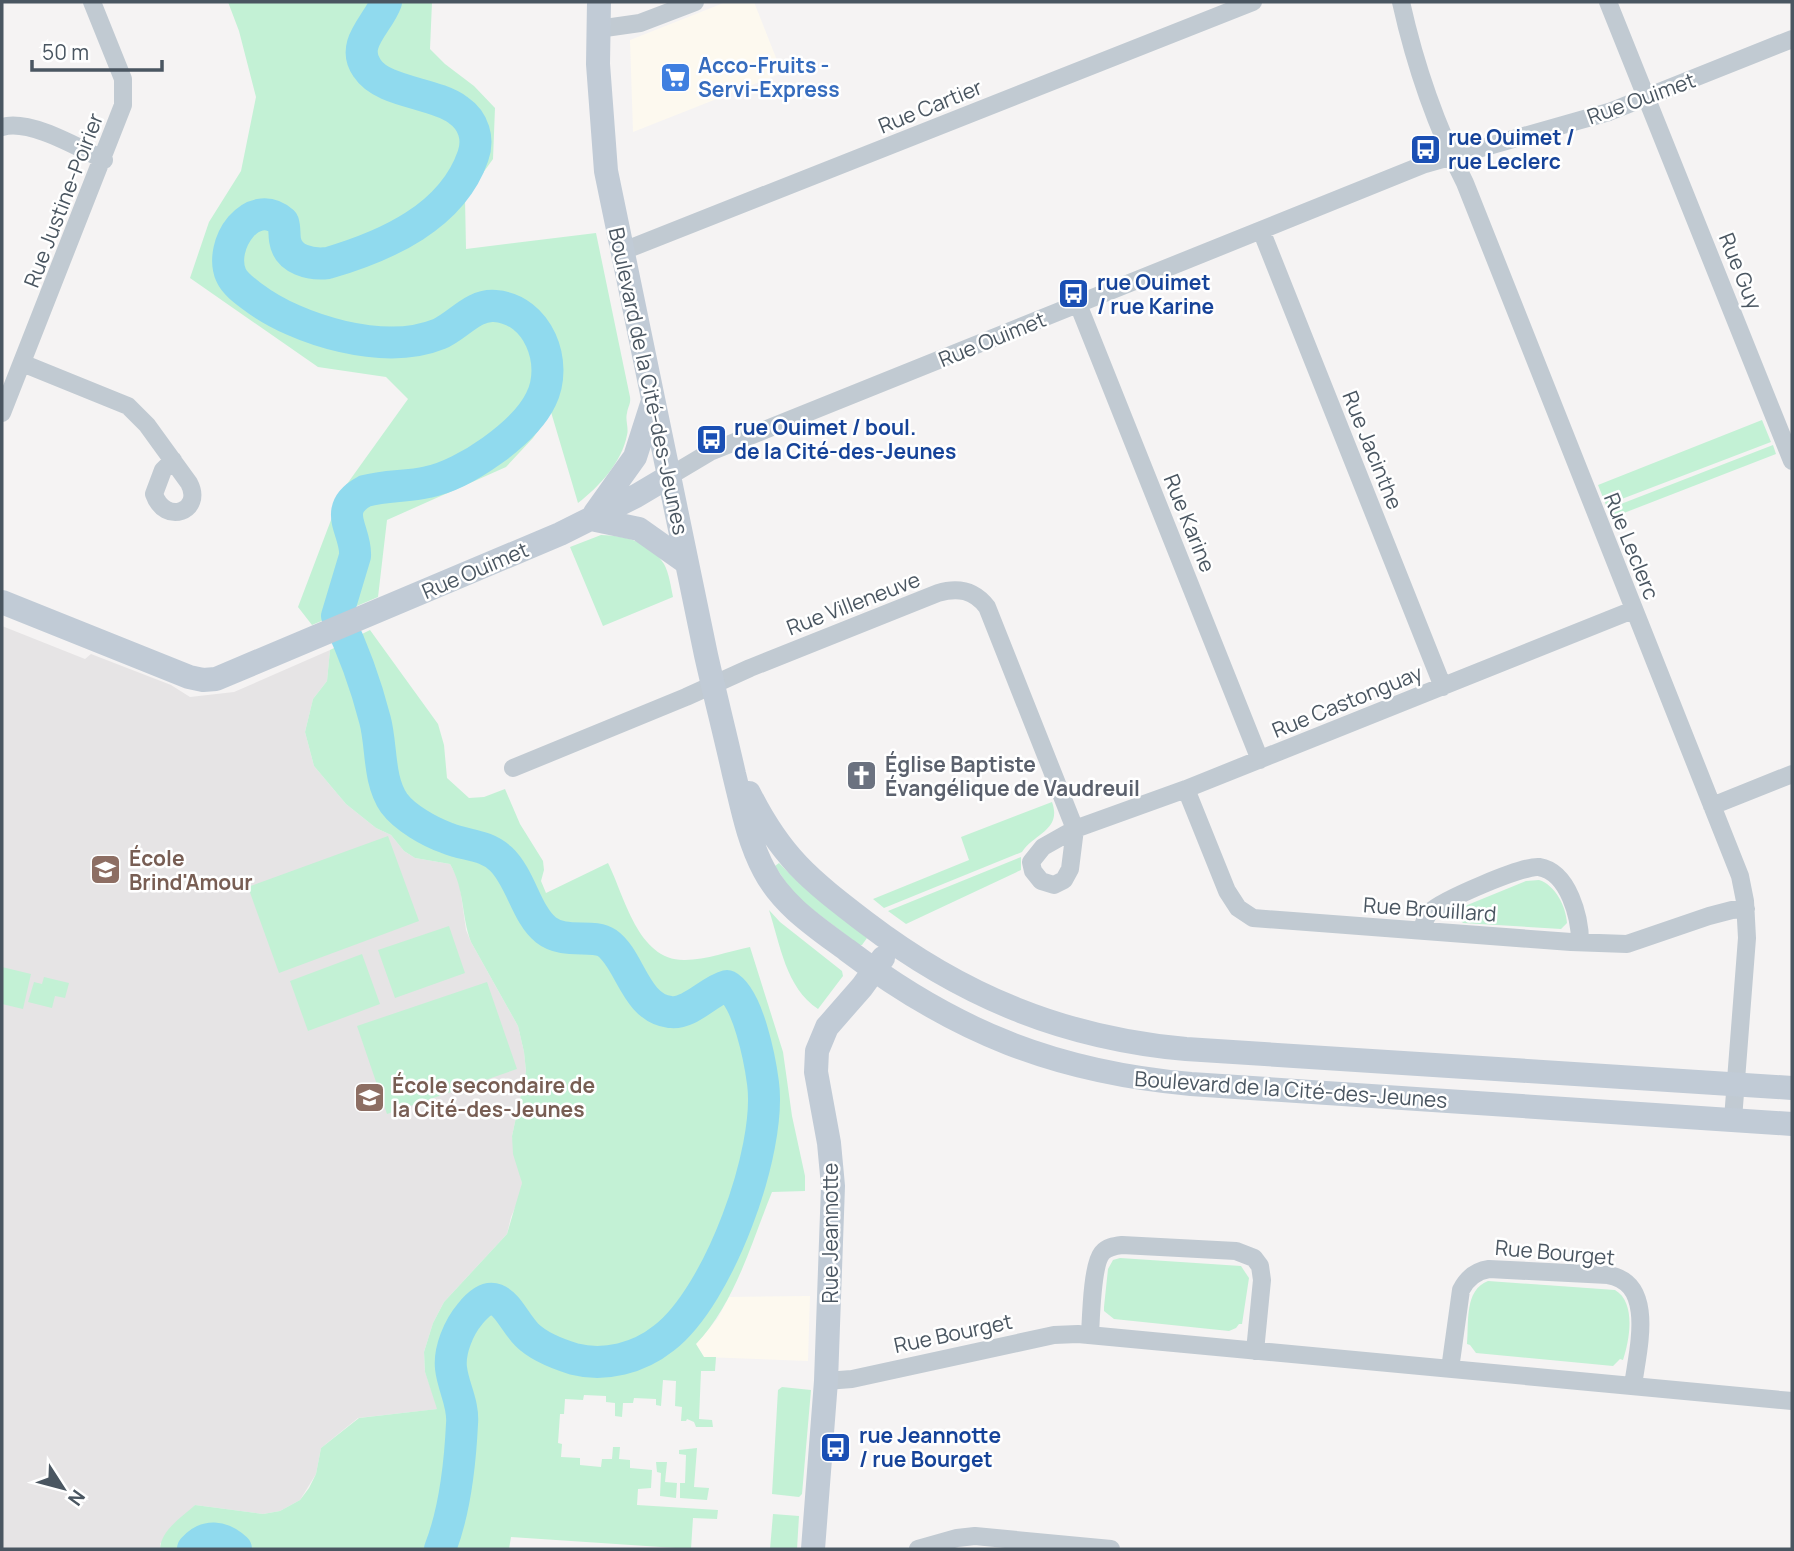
<svg xmlns="http://www.w3.org/2000/svg" width="1794" height="1551" viewBox="0 0 1794 1551" font-family="Manrope,sans-serif">
<style>
.commercial{fill:#fdf9ef}
.education{fill:#e6e4e5}
.green{fill:#c3f1d5}
.lines{fill:none;stroke-linecap:round;stroke-linejoin:round}
.river{stroke:#90daee;stroke-width:32}
.street{stroke:#c1cad2;stroke-width:18}
.secondary{stroke:#c1cbd6;stroke-width:24}
.labels{text-anchor:middle;dominant-baseline:central;stroke-width:5;stroke-linejoin:round;paint-order:stroke}
.shop-label{font-size:21px;font-weight:bold;fill:#366cbe;stroke:#fff;text-anchor:start}
.street-label{font-size:21px;fill:#4a5661;stroke:#fff}
.transit-label{font-size:21px;font-weight:bold;fill:#164399;stroke:#fff;text-anchor:start}
.worship-label{font-size:21px;font-weight:bold;fill:#5b616d;stroke:#fff;text-anchor:start}
.education-label{font-size:21px;font-weight:bold;fill:#785e54;stroke:#fff;text-anchor:start}
</style>
<rect width="100%" height="100%" fill="#f5f3f3"/>
<!-- commercial -->
<path class="commercial" d="M 726,2 L 754,2 L 782,73 L 633,132 L 630,40 Z
M 810,1296 L 808,1361 L 704,1357 L 696,1344 L 718,1318 L 729,1297 Z"/>
<!-- education -->
<path class="education" d="M 2,626 L 85,659 L 91,654 L 171,685 L 190,697 L 234,692 L 330,650 L 327,681 L 313,699 L 305,732 L 314,766 L 346,804 L 376,828 L 391,835 L 404,851 L 415,858 L 450,864 L 459,880 L 466,930 L 471,942 L 518,1026 L 524,1052 L 526,1071 L 512,1136 L 522,1183 L 520,1196 L 511,1217 L 507,1234 L 444,1302 L 433,1323 L 424,1352 L 425,1372 L 438,1409 L 358,1418 L 321,1448 L 316,1474 L 300,1500 L 280,1511 L 263,1514 L 195,1505 L 160,1544 L 160,1549 L 2,1549 Z"/>
<!-- green -->
<path class="green" d="M 228,2 L 432,2 L 430,49 L 445,64 L 474,86 L 495,108 L 493,159 L 465,198 L 466,249 L 596,233 L 630,397 C 631,404 628,406 627,413 C 625,420 629,428 627,435 C 622,462 599,487 578,503 L 551,412 L 533,438 L 506,467 L 387,520 L 378,597 L 312,625 L 298,607 L 342,491 L 408,399 L 386,377 L 318,367 L 190,278 L 209,222 L 241,171 L 256,97 L 239,31 Z
M 1762,420 L 1771,442 L 1606,505 L 1598,485 Z
M 1773,445 L 1776,454 L 1611,518 L 1608,509 Z
M 601,535 C 625,536 650,541 664,564 C 669,573 671,587 673,597 L 603,626 L 570,547 Z
M 370,630 L 438,724 L 444,745 L 447,778 L 469,798 L 484,797 L 505,789 L 520,824 L 543,861 L 544,870 L 541,881 L 546,893 L 608,863 C 625,897 638,961 685,960 C 706,960 730,951 750,947 L 783,1052 L 792,1116 L 805,1176 L 805,1191 L 772,1192 C 751,1244 735,1303 696,1344 L 704,1357 L 716,1357 L 715,1371 L 701,1371 L 699,1419 L 712,1420 L 713,1427 L 696,1427 L 694,1422 L 687,1419 L 686,1421 L 681,1421 L 682,1407 L 675,1406 L 676,1381 L 663,1380 L 661,1406 L 656,1405 L 656,1399 L 634,1398 L 633,1403 L 623,1403 L 622,1417 L 615,1416 L 615,1403 L 606,1402 L 606,1396 L 584,1395 L 583,1400 L 565,1399 L 564,1414 L 560,1414 L 558,1443 L 562,1444 L 561,1457 L 580,1458 L 580,1465 L 601,1467 L 602,1459 L 612,1459 L 613,1447 L 620,1447 L 619,1459 L 630,1460 L 630,1468 L 652,1470 L 651,1488 L 638,1489 L 637,1505 L 718,1510 L 717,1519 L 693,1518 L 691,1549 L 511,1537 L 509,1549 L 160,1549 C 161,1530 182,1517 195,1505 L 263,1514 L 280,1511 L 300,1500 L 309,1488 L 316,1474 L 321,1448 L 359,1418 L 437,1409 L 425,1372 L 424,1352 L 433,1323 L 444,1302 L 507,1234 L 522,1183 L 513,1154 L 512,1136 L 526,1071 L 524,1052 L 518,1026 L 471,942 C 461,915 465,890 450,864 L 415,858 L 404,851 L 391,835 L 376,828 L 346,804 L 314,766 L 305,732 L 313,699 L 327,681 L 330,650 Z
M 1052,802 C 1062,830 1035,833 1022,852 L 884,908 L 873,899 L 969,860 L 961,837 Z
M 388,836 L 419,921 L 279,973 L 248,887 Z
M 1021,857 L 1021,870 L 906,924 L 888,911 Z
M 779,863 L 794,878 L 867,938 L 862,945 L 859,945 L 795,896 L 775,866 Z
M 1539,880 C 1555,885 1566,906 1567,923 L 1561,929 L 1463,923 L 1456,915 L 1460,908 L 1526,881 Z
M 769,910 L 780,922 L 842,971 L 843,976 L 818,1009 C 786,988 780,944 769,910 Z
M 449,926 L 465,973 L 395,998 L 378,950 Z
M 362,954 L 380,1004 L 308,1031 L 290,981 Z
M 2,967 L 31,974 L 23,1009 L 2,1004 Z
M 44,977 L 69,983 L 65,998 L 55,996 L 52,1008 L 28,1002 L 34,982 L 42,984 Z
M 487,982 L 517,1069 L 387,1114 L 357,1026 Z
M 1120,1258 L 1241,1266 L 1249,1278 L 1242,1324 L 1239,1324 L 1236,1328 L 1229,1331 L 1114,1319 L 1104,1311 L 1104,1307 L 1108,1269 L 1113,1260 Z
M 1488,1281 L 1615,1290 C 1636,1302 1630,1339 1623,1360 L 1620,1359 L 1613,1366 L 1476,1353 L 1470,1345 L 1467,1344 C 1469,1323 1464,1290 1488,1281 Z
M 782,1387 L 811,1390 L 802,1494 L 799,1497 L 772,1494 L 778,1390 Z
M 697,1448 L 694,1487 L 709,1488 L 707,1500 L 680,1498 L 680,1483 L 685,1483 L 686,1455 L 679,1454 L 679,1450 Z
M 656,1462 L 667,1462 L 665,1482 L 677,1483 L 676,1498 L 660,1496 L 661,1473 L 657,1472 Z
M 773,1514 L 799,1516 L 797,1549 L 770,1549 Z"/>
<g class="lines">
<!-- river -->
<path class="river" d="M 386,2 C 378,24 350,44 367,68 C 383,93 434,92 458,110 C 474,121 479,139 473,156 C 452,217 386,246 328,263 C 311,265 288,260 285,240 C 284,233 285,228 283,222 C 252,195 218,245 231,275 C 235,284 245,291 253,297 C 298,331 385,356 439,334 C 458,326 473,304 495,306 C 538,309 559,363 541,399 C 525,433 464,475 428,482 C 407,487 386,485 365,491 C 330,510 357,531 355,556 L 337,616 C 353,649 366,685 375,720 C 382,746 378,780 394,803 C 405,818 430,832 447,838 C 466,846 485,844 501,859 C 521,878 526,914 546,930 C 565,945 593,933 607,943 C 630,959 635,1008 670,1012 C 690,1015 708,991 727,986 C 748,997 760,1060 763,1083 C 772,1150 719,1296 664,1338 C 639,1358 605,1367 574,1359 C 558,1354 539,1347 527,1335 C 509,1317 499,1277 470,1314 C 459,1327 449,1350 451,1368 C 453,1387 464,1404 462,1424 C 460,1465 455,1511 440,1549
M 193,1549 C 206,1534 222,1536 236,1549"/>
<!-- street -->
<path class="street" d="M 1401,2 C 1415,65 1436,126 1465,183 L 1740,876 L 1745,901 L 1747,938 L 1733,1119
M 1608,2 L 1792,461
M 598,29 L 640,23 L 695,2
M 2,127 C 30,119 77,147 104,160
M 1261,230 L 1443,687
M 623,251 L 1253,2
M 1078,304 L 1260,760
M 22,363 L 128,406 L 147,425 L 189,483 C 204,511 165,526 154,494 L 163,470 L 173,460
M 2,413 L 123,105 L 123,79 L 92,2
M 668,477 L 710,452 L 1425,164 L 1609,112 L 1792,39
M 513,768 L 686,697 L 750,668 L 938,593 C 958,587 974,590 987,607 L 1075,829 L 1070,869 L 1064,880 L 1054,885 L 1041,881 L 1033,871 L 1031,862 L 1043,847 L 1075,829 L 1186,789 L 1633,610
M 1186,789 L 1227,891 L 1238,908 L 1253,918 L 1571,942 L 1627,944 L 1709,916 L 1732,910 L 1746,909
M 1712,806 L 1792,774
M 1422,931 C 1423,924 1425,918 1430,912 C 1442,900 1524,865 1539,867 C 1569,872 1580,918 1580,942
M 1090,1335 C 1091,1318 1092,1265 1102,1253 C 1107,1247 1114,1246 1122,1245 L 1236,1251 L 1254,1258 L 1260,1266 L 1262,1280 L 1255,1351
M 1450,1369 L 1461,1290 C 1467,1278 1476,1271 1489,1269 L 1608,1275 C 1657,1283 1637,1352 1633,1386
M 826,1381 L 852,1379 L 1054,1335 L 1078,1334 L 1792,1401
M 918,1549 L 957,1538 L 975,1536 L 1111,1549"/>
<!-- secondary -->
<path class="secondary" d="M 599,2 L 598,64 L 606,171 L 706,655 C 715,695 725,734 734,774 C 742,806 748,840 764,870 C 782,905 816,927 847,950 C 955,1032 1056,1072 1191,1084 L 1792,1124
M 595,513 L 635,457 L 652,404
M 591,519 L 639,529 L 687,563
M 2,602 L 189,677 L 203,680 L 216,679 L 560,534 L 636,496 L 668,477
M 749,793 C 781,857 809,879 865,922 C 962,996 1063,1038 1186,1049 L 1792,1088
M 813,1549 L 826,1381 L 833,1186 L 829,1143 L 816,1072 L 817,1051 L 827,1027 L 862,987 L 883,958"/>
</g>
<!-- icons -->
<defs>
<symbol id="supermarket-square" viewBox="-11 -11 22 22"><rect x="-9" y="-9" width="18" height="18" rx="4" fill="#3f7fe0" stroke="#fff"/><path d="M-6-5.5h2.5l.6 2H6L4.5 2H-2.5L-4.4-4H-6ZM-1.5 3.2a1.3 1.3 0 1 0 .1 0ZM3 3.2a1.3 1.3 0 1 0 .1 0Z" fill="#fff"/></symbol>
<symbol id="bus-square" viewBox="-11 -11 22 22"><rect x="-9" y="-9" width="18" height="18" rx="4" fill="#1a4fb4" stroke="#fff"/><path d="M-5-6H5V4H4V6H2V4H-2V6H-4V4H-5ZM-3.5-4V0h7V-4ZM-3.5 1.2v1.5H-2V1.2ZM2 1.2v1.5H3.5V1.2Z" fill="#fff"/></symbol>
<symbol id="church-square" viewBox="-11 -11 22 22"><rect x="-9" y="-9" width="18" height="18" rx="4" fill="#6b7280" stroke="#fff"/><path d="M-1.2-6h2.4v3.5h3.3v2.4h-3.3V6h-2.4V-.1h-3.3v-2.4h3.3Z" fill="#fff"/></symbol>
<symbol id="school-square" viewBox="-11 -11 22 22"><rect x="-9" y="-9" width="18" height="18" rx="4" fill="#8d6e63" stroke="#fff"/><path d="M0-5L7-2L0 1L-7-2ZM-4 1L0 2.5L4 1V4Q0 6-4 4Z" fill="#fff"/></symbol>
</defs>
<g fill-rule="evenodd">
<use href="#supermarket-square" x="658" y="60" width="35" height="35"/>
<use href="#bus-square" x="1408" y="132" width="35" height="35"/>
<use href="#bus-square" x="1056" y="276" width="35" height="35"/>
<use href="#bus-square" x="694" y="422" width="35" height="35"/>
<use href="#church-square" x="844" y="758" width="35" height="35"/>
<use href="#school-square" x="88" y="852" width="35" height="35"/>
<use href="#school-square" x="352" y="1080" width="35" height="35"/>
<use href="#bus-square" x="818" y="1430" width="35" height="35"/>
</g>
<g class="labels">
<!-- shop labels -->
<g class="shop-label">
<text x="698" y="65">Acco-Fruits -<tspan x="698" dy="24">Servi-Express</tspan></text>
</g>
<!-- street labels -->
<g class="street-label">
<text transform="translate(1641 98) rotate(-20)">Rue Ouimet</text>
<text transform="translate(930 106) rotate(-22)">Rue Cartier</text>
<text transform="translate(63 200) rotate(-69)">Rue Justine-Poirier</text>
<text transform="translate(1741 271) rotate(68)">Rue Guy</text>
<text transform="translate(992 339) rotate(-22)">Rue Ouimet</text>
<text transform="translate(649 381) rotate(78)">Boulevard de la Cité-des-Jeunes</text>
<text transform="translate(1373 450) rotate(68)">Rue Jacinthe</text>
<text transform="translate(1190 523) rotate(68)">Rue Karine</text>
<text transform="translate(1632 546) rotate(68)">Rue Leclerc</text>
<text transform="translate(475 570) rotate(-23)">Rue Ouimet</text>
<text transform="translate(853 603) rotate(-21)">Rue Villeneuve</text>
<text transform="translate(1347 701) rotate(-22)">Rue Castonguay</text>
<text transform="translate(1430 909) rotate(4)">Rue Brouillard</text>
<text transform="translate(1291 1089) rotate(4)">Boulevard de la Cité-des-Jeunes</text>
<text transform="translate(830 1233) rotate(-90)">Rue Jeannotte</text>
<text transform="translate(1555 1252) rotate(5)">Rue Bourget</text>
<text transform="translate(953 1333) rotate(-12)">Rue Bourget</text>
</g>
<!-- transit labels -->
<g class="transit-label">
<text x="1448" y="137">rue Ouimet /<tspan x="1448" dy="24">rue Leclerc</tspan></text>
<text x="1097" y="282">rue Ouimet<tspan x="1097" dy="24">/ rue Karine</tspan></text>
<text x="734" y="427">rue Ouimet / boul.<tspan x="734" dy="24">de la Cité-des-Jeunes</tspan></text>
<text x="859" y="1435">rue Jeannotte<tspan x="859" dy="24">/ rue Bourget</tspan></text>
</g>
<!-- worship labels -->
<g class="worship-label">
<text x="885" y="764">Église Baptiste<tspan x="885" dy="24">Évangélique de Vaudreuil</tspan></text>
</g>
<!-- education labels -->
<g class="education-label">
<text x="129" y="858">École<tspan x="129" dy="24">Brind'Amour</tspan></text>
<text x="392" y="1085">École secondaire de<tspan x="392" dy="24">la Cité-des-Jeunes</tspan></text>
</g>
</g>
<!-- border -->
<rect width="1794" height="1551" fill="none" stroke="#4a5661" stroke-width="7"/>
<!-- north arrow -->
<g transform="translate(63 1488) rotate(126)" stroke="#ffffff" stroke-width="5" paint-order="stroke">
<path d="M0-5L12 26L0 18L-12 26Z" fill="#4a5661"/>
<text y="-10" font-size="19" font-weight="bold" text-anchor="middle" fill="#4a5661">N</text>
</g>
<!-- scale -->
<path d="M32 60v10h130v-10" fill="none" stroke="#4a5661" stroke-width="3.5"/>
<text x="42" y="60" font-size="21" fill="#4a5661" stroke="#ffffff" stroke-width="5" paint-order="stroke">50 m</text>
</svg>
